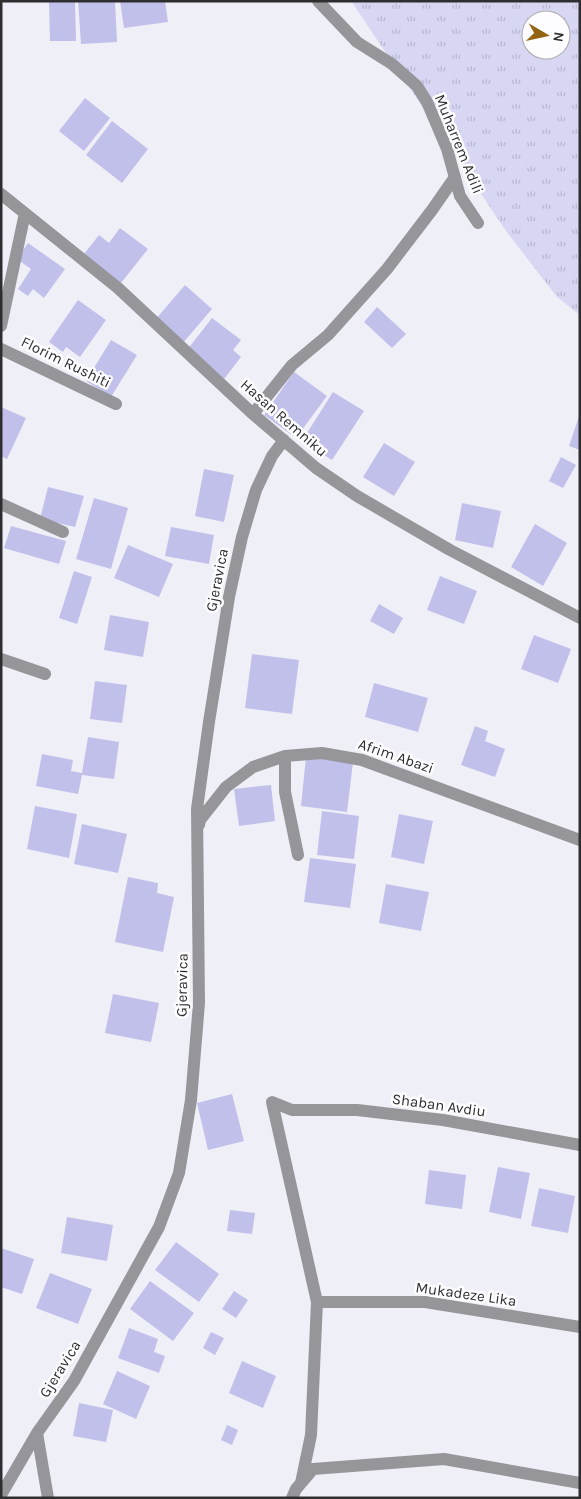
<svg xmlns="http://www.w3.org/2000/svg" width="581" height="1499" viewBox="0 0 581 1499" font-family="Karla,sans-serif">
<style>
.grass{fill:url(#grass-tufts);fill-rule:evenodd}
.building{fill:#c1c0eb}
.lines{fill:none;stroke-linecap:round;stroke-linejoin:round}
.minor{stroke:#96969a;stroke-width:12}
.labels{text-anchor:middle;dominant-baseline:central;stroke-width:5;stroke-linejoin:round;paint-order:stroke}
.street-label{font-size:15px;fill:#2e2e31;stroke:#fdfdff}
</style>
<defs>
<pattern id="grass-tufts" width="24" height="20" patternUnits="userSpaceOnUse" patternTransform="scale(1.25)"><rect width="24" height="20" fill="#d7d6f3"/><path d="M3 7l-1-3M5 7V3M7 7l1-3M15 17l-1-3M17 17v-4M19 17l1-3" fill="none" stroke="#b9b8d1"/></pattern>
</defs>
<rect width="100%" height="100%" fill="#efeff8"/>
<!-- grass -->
<path class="grass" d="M 351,1 L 580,1 L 580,315 L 557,297 L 506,231 ZM 531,20 L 561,20 L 561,50 L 531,50 Z"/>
<!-- building -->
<path class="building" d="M 49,1 L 75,1 L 76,41 L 50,41 Z
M 78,1 L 115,1 L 117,42 L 81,44 Z
M 120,1 L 165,1 L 168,22 L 124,28 Z
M 85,98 L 110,118 L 84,151 L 59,131 Z
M 112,121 L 148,149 L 122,183 L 86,155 Z
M 120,228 L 148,249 L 121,283 L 84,254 L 99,235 L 109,243 Z
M 28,243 L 65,269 L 44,298 L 33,289 L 28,296 L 18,289 L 31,269 L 17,259 Z
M 185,285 L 212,309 L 182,344 L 155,320 Z
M 78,300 L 106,320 L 80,357 L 66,347 L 63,352 L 49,342 Z
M 377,307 L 406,334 L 392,348 L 364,322 Z
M 212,318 L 241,340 L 233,350 L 241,357 L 224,379 L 187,350 Z
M 111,340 L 137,355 L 111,397 L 86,381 Z
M 294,372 L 327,396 L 296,438 L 264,415 Z
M 333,392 L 364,411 L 332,460 L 302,441 Z
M 1,407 L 26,418 L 7,459 L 1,456 Z
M 579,416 L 580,416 L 580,450 L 569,446 Z
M 384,443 L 415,462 L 394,496 L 363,477 Z
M 561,457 L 576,465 L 563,488 L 549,481 Z
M 204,469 L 234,475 L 224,522 L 195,516 Z
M 48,487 L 84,496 L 75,527 L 40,519 Z
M 94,498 L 128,508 L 111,569 L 76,559 Z
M 462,503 L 501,511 L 493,548 L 455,540 Z
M 535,524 L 567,543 L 543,586 L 511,567 Z
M 11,526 L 66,541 L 59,564 L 4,548 Z
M 171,527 L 214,535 L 209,564 L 165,556 Z
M 128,545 L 173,564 L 159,597 L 114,578 Z
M 74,571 L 92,577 L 77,624 L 59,618 Z
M 440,576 L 477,591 L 464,624 L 427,610 Z
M 379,604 L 403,618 L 394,634 L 370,621 Z
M 110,615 L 149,622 L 143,657 L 104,650 Z
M 534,635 L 571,649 L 558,683 L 521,669 Z
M 252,654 L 299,660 L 292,714 L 245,708 Z
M 95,681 L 127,685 L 122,723 L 90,719 Z
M 374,683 L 428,698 L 418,732 L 365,717 Z
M 475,726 L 488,731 L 485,741 L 505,749 L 495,777 L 461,765 Z
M 88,737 L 119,742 L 114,779 L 82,775 L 78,794 L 36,786 L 42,754 L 73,760 L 71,771 L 82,773 Z
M 306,757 L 353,762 L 347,812 L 301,806 Z
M 271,785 L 275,821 L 239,826 L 234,789 Z
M 35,806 L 77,814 L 69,858 L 27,849 Z
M 322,811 L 359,816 L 354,859 L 317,855 Z
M 399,814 L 433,821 L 424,864 L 391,857 Z
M 82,824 L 127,834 L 118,873 L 74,864 Z
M 310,858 L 356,864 L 350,908 L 304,902 Z
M 128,877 L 158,883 L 157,893 L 174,897 L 163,952 L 115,942 Z
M 386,884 L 429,892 L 421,931 L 379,923 Z
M 113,994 L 159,1003 L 151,1042 L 105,1033 Z
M 232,1094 L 244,1141 L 208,1150 L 197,1103 Z
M 498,1167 L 530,1173 L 521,1219 L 489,1212 Z
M 429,1170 L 466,1175 L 462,1209 L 425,1204 Z
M 539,1188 L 575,1196 L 568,1233 L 531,1226 Z
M 230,1210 L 255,1213 L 252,1234 L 227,1231 Z
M 67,1217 L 113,1225 L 107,1261 L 61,1253 Z
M 176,1242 L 219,1274 L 199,1302 L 155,1270 Z
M 1,1248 L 34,1259 L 22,1294 L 1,1287 Z
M 50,1273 L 92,1289 L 78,1324 L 36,1308 Z
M 150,1281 L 194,1313 L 173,1341 L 130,1309 Z
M 234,1291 L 248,1300 L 236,1318 L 222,1309 Z
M 129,1328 L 158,1339 L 154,1352 L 165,1356 L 159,1373 L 118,1358 Z
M 211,1332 L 224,1338 L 215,1355 L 203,1348 Z
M 242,1361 L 276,1376 L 263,1408 L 229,1393 Z
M 117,1371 L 150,1386 L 136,1419 L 103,1404 Z
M 79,1403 L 113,1410 L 106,1442 L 73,1436 Z
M 227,1425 L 238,1430 L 232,1445 L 221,1440 Z"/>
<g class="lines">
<!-- minor -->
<path class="minor" d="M 318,1 L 357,42 L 392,64 L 417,86 L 427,102 L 447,149 L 460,196 L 478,223
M 1,194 L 118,288 L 253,414 L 316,468 L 357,496 L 450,550 L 580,618
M 1,326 L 25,213
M 1,349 L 116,404
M 253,414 L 292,365 L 328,335 L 387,269 L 432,210 L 455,177
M 1,504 L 63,532
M 1,659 L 45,674
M 285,756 L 285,792 L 298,855
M 199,825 L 200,820 L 226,787 L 253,767 L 285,756 L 322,753 L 362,760 L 580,840
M 317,1302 L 425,1302 L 580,1327
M 37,1433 L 48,1498
M 301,1483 L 311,1435 L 317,1302 L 272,1102 L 292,1110 L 357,1110 L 443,1120 L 580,1145
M 1,1495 L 37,1433 L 74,1381 L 159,1227 L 179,1173 L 191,1100 L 199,1003 L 197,809 L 209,722 L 229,597 L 242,537 L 256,490 L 272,456 L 284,440
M 292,1498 L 296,1489 L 313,1469 L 444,1459 L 580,1483"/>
</g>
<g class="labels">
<!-- street labels -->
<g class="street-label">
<text transform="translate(459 144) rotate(68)">Muharrem Adili</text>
<text transform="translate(66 362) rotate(26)">Florim Rushiti</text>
<text transform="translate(284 418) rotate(41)">Hasan Remniku</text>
<text transform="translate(217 580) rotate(-79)">Gjeravica</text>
<text transform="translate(396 756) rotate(19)">Afrim Abazi</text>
<text transform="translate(182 985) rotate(-89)">Gjeravica</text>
<text transform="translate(439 1105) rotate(8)">Shaban Avdiu</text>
<text transform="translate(466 1294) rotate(8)">Mukadeze Lika</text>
<text transform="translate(60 1369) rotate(-58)">Gjeravica</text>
</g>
</g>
<!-- border -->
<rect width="581" height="1499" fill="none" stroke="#2e2e31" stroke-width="5"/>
<!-- north arrow -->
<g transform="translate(546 35) rotate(99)"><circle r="24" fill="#fdfdff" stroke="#aaaaad"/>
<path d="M0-4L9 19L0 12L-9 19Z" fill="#936512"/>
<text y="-8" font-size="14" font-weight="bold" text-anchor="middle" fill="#2e2e31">N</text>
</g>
</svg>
